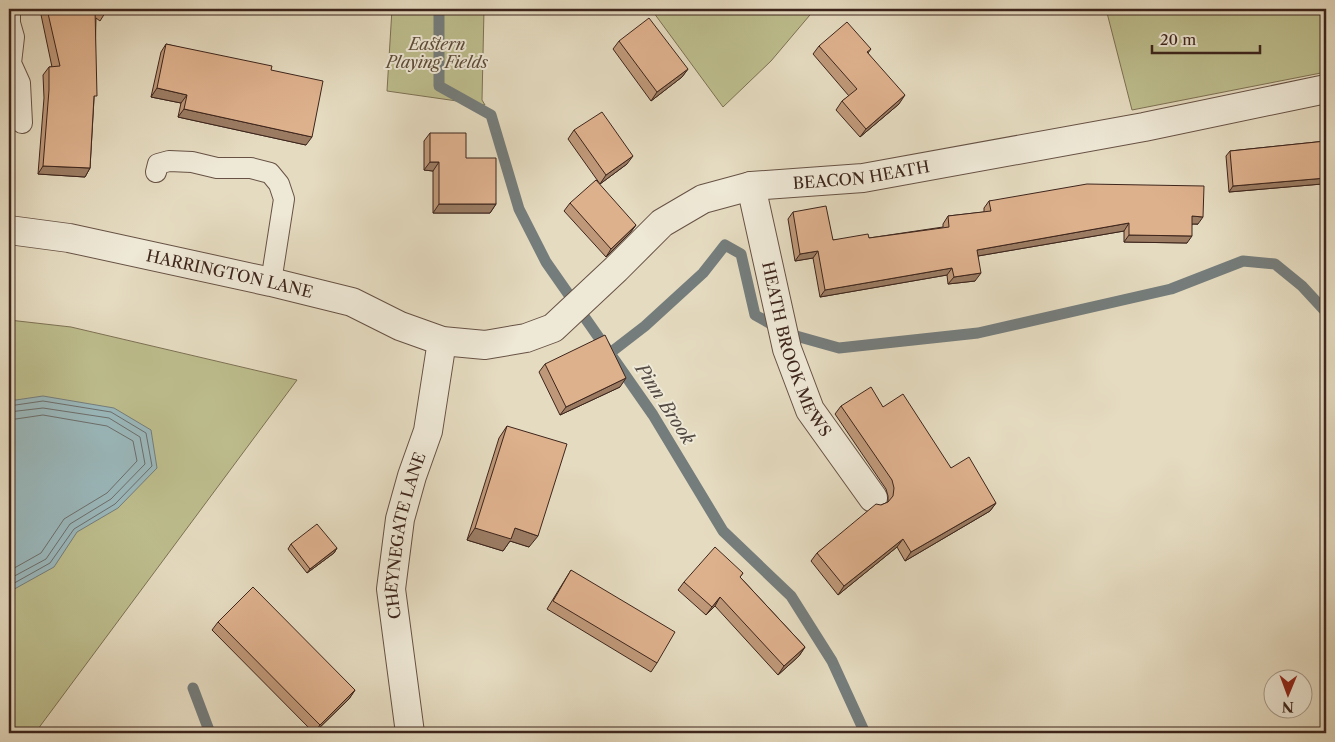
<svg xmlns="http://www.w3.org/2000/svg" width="1335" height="742" viewBox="0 0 1335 742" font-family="'Libre Caslon Text',serif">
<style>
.green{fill:#bdbd8d;stroke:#7d7154}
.water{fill:#9ab8bc;stroke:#757d7c}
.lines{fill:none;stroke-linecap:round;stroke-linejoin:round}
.shore{stroke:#6c6e6c;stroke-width:1}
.stream{stroke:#757d7c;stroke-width:11}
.service-casing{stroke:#675245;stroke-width:22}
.minor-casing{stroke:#675245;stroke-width:30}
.tertiary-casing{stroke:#675245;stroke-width:30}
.service{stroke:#eee8d6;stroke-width:20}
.minor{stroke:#eee8d6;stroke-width:28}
.tertiary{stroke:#eee8d6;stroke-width:28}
.wall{fill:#bf9879;stroke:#3d251c}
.shaded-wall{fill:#9b7c63;stroke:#3d251c}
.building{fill:#deb18d;stroke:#3d251c}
.labels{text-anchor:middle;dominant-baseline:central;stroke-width:4;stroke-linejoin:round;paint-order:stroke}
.park-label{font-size:16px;font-style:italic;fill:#5d4b38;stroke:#eee8d6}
.street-label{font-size:16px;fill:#3d251c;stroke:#eee8d6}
.water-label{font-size:18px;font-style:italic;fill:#544a44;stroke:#eee8d6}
</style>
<rect width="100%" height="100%" fill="#e5dbc0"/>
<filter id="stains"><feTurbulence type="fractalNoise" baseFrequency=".004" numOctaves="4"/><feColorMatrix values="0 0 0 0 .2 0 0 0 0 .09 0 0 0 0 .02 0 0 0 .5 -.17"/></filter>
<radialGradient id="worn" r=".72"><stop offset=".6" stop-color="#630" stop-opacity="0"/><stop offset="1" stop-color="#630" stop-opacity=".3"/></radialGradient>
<!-- green -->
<path class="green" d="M 392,9 L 484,9 L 482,100 L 485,105 L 387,91 Z
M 651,9 L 815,9 L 771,61 L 723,107 Z
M 1106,9 L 1326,9 L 1326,72 L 1132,110 Z
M 9,320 L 71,327 L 297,380 L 35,733 L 9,733 Z"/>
<!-- water -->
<path class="water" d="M 43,396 L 114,408 L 151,430 L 157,468 L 118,508 L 77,532 L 54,567 L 9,592 L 9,401 Z"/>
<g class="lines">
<!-- shore -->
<path class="shore" d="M 9,406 L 43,401 L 111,412 L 146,433 L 152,466 L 115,504 L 74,529 L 50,563 L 9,586
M 9,412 L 43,408 L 109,418 L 140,437 L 145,464 L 111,499 L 70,524 L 46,559 L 9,579
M 9,420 L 43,415 L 107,426 L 133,441 L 137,461 L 107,493 L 64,519 L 41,553 L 9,571"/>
<!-- stream -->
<path class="stream" d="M 439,9 L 439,86 L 491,115 L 519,209 L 546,262 L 653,415 L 723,531 L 791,596 L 832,661 L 865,733
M 610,353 L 645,326 L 703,273 L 725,245 L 741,254 L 755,315 L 789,334 L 839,348 L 978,333 L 1171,289 L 1243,261 L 1275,264 L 1302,286 L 1326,312
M 193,688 L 210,733"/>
<defs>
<path id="service" d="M 10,9 L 10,23 L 14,37 L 11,63
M 9,63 L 11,63 L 20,83 L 22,123
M 156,172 L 158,164 L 169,161 L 192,162 L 217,168 L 251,168 L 270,173 L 279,184 L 284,199 L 271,282"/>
<g id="minor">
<path id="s1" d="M 751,186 L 787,349 L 810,410 L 873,498"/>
<path id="s2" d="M 410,733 L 391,589 L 400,519 L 412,476 L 428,431 L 442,341"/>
</g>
<g id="tertiary">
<path id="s3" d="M 9,230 L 69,238 L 271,282 L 352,302 L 400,326 L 442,341 L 485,345 L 526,338 L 553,328 L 616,269 L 662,223 L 703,199 L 751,186 L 863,178 L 1144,127 L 1326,89"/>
</g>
</defs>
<!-- service casing -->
<use href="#service" class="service-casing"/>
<!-- minor casing -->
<use href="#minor" class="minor-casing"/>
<!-- tertiary casing -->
<use href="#tertiary" class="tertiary-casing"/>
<!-- service -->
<use href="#service" class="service"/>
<!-- minor -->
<use href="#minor" class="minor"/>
<!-- tertiary -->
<use href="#tertiary" class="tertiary"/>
</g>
<!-- wall -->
<path class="wall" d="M 41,9 L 104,9 L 105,13 L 100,21 L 96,18 L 94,99 L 90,168 L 85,177 L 38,174 L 44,98 L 43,75 L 49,67 L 52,67 L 40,10 Z
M 619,41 L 688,69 L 682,77 L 651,101 L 613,49 Z
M 166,44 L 271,70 L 306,145 L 178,117 L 181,103 L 151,97 L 161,52 Z
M 819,46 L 871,49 L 868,53 L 899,104 L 860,137 L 836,110 L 842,101 L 849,96 L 813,54 Z
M 574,130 L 627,164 L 600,184 L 568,139 Z
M 430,133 L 466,158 L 496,204 L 490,213 L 433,213 L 433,171 L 424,170 L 424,141 Z
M 1326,141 L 1326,196 L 1324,196 L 1322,184 L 1229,192 L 1226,156 L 1230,151 Z
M 989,201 L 1198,224 L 1192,224 L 1187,243 L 1124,242 L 1124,231 L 978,256 L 975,281 L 948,284 L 947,275 L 820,297 L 813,258 L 795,261 L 788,219 L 793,212 L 833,240 L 869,238 L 943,227 L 943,224 L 948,216 L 984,212 L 984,208 Z
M 570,203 L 636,225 L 630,233 L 606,257 L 564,211 Z
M 545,364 L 620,387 L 560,415 L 539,372 Z
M 841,406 L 883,407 L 951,468 L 996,503 L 990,511 L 905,561 L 897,547 L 838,595 L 811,561 L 817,553 L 881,505 L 888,502 L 888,496 L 886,489 L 835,414 Z
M 507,426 L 529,547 L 510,541 L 503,551 L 467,540 L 499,438 Z
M 291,544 L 337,548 L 334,553 L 307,573 L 288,549 Z
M 571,570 L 657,663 L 651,672 L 547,609 Z
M 743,573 L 740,577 L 805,647 L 799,656 L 778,675 L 715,606 L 706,615 L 678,590 L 684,582 Z
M 218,622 L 355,690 L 349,699 L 314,733 L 212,630 Z"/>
<!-- shaded-wall -->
<path class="shaded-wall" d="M 688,69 L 682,77 L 651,101 L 657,92 Z
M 157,88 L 187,95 L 181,103 L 151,97 Z
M 905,95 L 899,104 L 860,137 L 866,129 Z
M 184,109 L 312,137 L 306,145 L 178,117 Z
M 633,156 L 627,164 L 600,184 L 606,175 Z
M 430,162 L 439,162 L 433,171 L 424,170 Z
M 43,166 L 90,168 L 85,177 L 38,174 Z
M 1326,178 L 1322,184 L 1229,192 L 1233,186 Z
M 439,204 L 496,204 L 490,213 L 433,213 Z
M 1192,216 L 1203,217 L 1198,224 L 1187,224 Z
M 1129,223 L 1124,231 L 972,257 L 977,250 Z
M 636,225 L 630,233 L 606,257 L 611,249 Z
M 1129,235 L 1192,236 L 1187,243 L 1124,242 Z
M 818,251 L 813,258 L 795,261 L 800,254 Z
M 952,268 L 947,275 L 820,297 L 825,290 Z
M 981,273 L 975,281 L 948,284 L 954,277 Z
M 626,378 L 620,387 L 560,415 L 566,407 Z
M 996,503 L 990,511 L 905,561 L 911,552 Z
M 475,528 L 515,528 L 538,536 L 529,547 L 510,541 L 503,551 L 467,540 Z
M 903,539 L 897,547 L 838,595 L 844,586 Z
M 337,548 L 334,553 L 307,573 L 310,569 Z
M 720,597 L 715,606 L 706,615 L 712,607 Z
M 805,647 L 799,656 L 778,675 L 784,666 Z
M 355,690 L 349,699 L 314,733 L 320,725 Z"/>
<!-- building -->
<path class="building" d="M 47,9 L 95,9 L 97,96 L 94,96 L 90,168 L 43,166 L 49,90 L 49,67 L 60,66 Z
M 99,9 L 104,9 L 105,13 Z
M 649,18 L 688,69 L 657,92 L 619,41 Z
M 847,22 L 871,49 L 867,52 L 905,95 L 866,129 L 842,101 L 857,89 L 819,46 Z
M 166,44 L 272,66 L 271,70 L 323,81 L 312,137 L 184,109 L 187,95 L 157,88 Z
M 602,112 L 633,156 L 606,175 L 574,130 Z
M 430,133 L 466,133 L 466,158 L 496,158 L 496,204 L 439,204 L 439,162 L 430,162 Z
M 1326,141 L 1326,179 L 1326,178 L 1233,186 L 1230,151 Z
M 596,180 L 636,225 L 611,249 L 570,203 Z
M 1087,184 L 1204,186 L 1203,217 L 1192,216 L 1192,236 L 1129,235 L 1129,223 L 977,250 L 981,273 L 954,277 L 952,268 L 825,290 L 818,251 L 800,254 L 793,212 L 826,206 L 833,240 L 868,234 L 869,238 L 949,227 L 948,216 L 991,211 L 989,201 Z
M 605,335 L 626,378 L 566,407 L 545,364 Z
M 871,387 L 883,407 L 903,394 L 951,468 L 969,457 L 996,503 L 911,552 L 903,539 L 844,586 L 817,553 L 876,504 L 881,505 L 888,502 L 893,496 L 894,488 L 892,480 L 841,406 Z
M 507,426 L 567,444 L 538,536 L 515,528 L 511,539 L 475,528 Z
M 317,524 L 337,548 L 310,569 L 291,544 Z
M 715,547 L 743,573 L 740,577 L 805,647 L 784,666 L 720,597 L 712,607 L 684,582 Z
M 571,570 L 675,632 L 657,663 L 553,601 Z
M 253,587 L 355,690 L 320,725 L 218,622 Z"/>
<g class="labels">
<!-- park labels -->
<g class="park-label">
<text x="437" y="44">Eastern<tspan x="437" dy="18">Playing Fields</tspan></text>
</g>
<!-- street labels -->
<g class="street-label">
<text stroke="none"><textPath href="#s3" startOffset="922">BEACON HEATH</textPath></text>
<text stroke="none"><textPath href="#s3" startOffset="225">HARRINGTON LANE</textPath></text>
<text stroke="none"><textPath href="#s1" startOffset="170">HEATH BROOK MEWS</textPath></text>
<text stroke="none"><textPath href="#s2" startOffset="200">CHEYNEGATE LANE</textPath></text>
</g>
<!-- water labels -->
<g class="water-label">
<text transform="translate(665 404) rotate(57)">Pinn Brook</text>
</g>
</g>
<!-- margin -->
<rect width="1335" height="742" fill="none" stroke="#e5dbc0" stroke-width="30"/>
<rect x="10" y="10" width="1315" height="722" fill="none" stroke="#3d251c" stroke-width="2.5"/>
<rect x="15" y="15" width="1305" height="712" fill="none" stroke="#3d251c"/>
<!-- north arrow -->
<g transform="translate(1288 694) rotate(181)"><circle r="24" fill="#eee8d6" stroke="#a79a8c"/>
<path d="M0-4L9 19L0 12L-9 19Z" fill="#8f2418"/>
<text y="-8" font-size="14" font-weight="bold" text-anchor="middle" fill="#3d251c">N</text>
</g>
<!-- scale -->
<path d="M1152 45v8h108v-8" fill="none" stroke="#3d251c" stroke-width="2.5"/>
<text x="1160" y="45" font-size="15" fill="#3d251c" stroke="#eee8d6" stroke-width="4" paint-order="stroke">20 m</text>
<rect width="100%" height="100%" filter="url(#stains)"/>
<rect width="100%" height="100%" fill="url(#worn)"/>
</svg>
